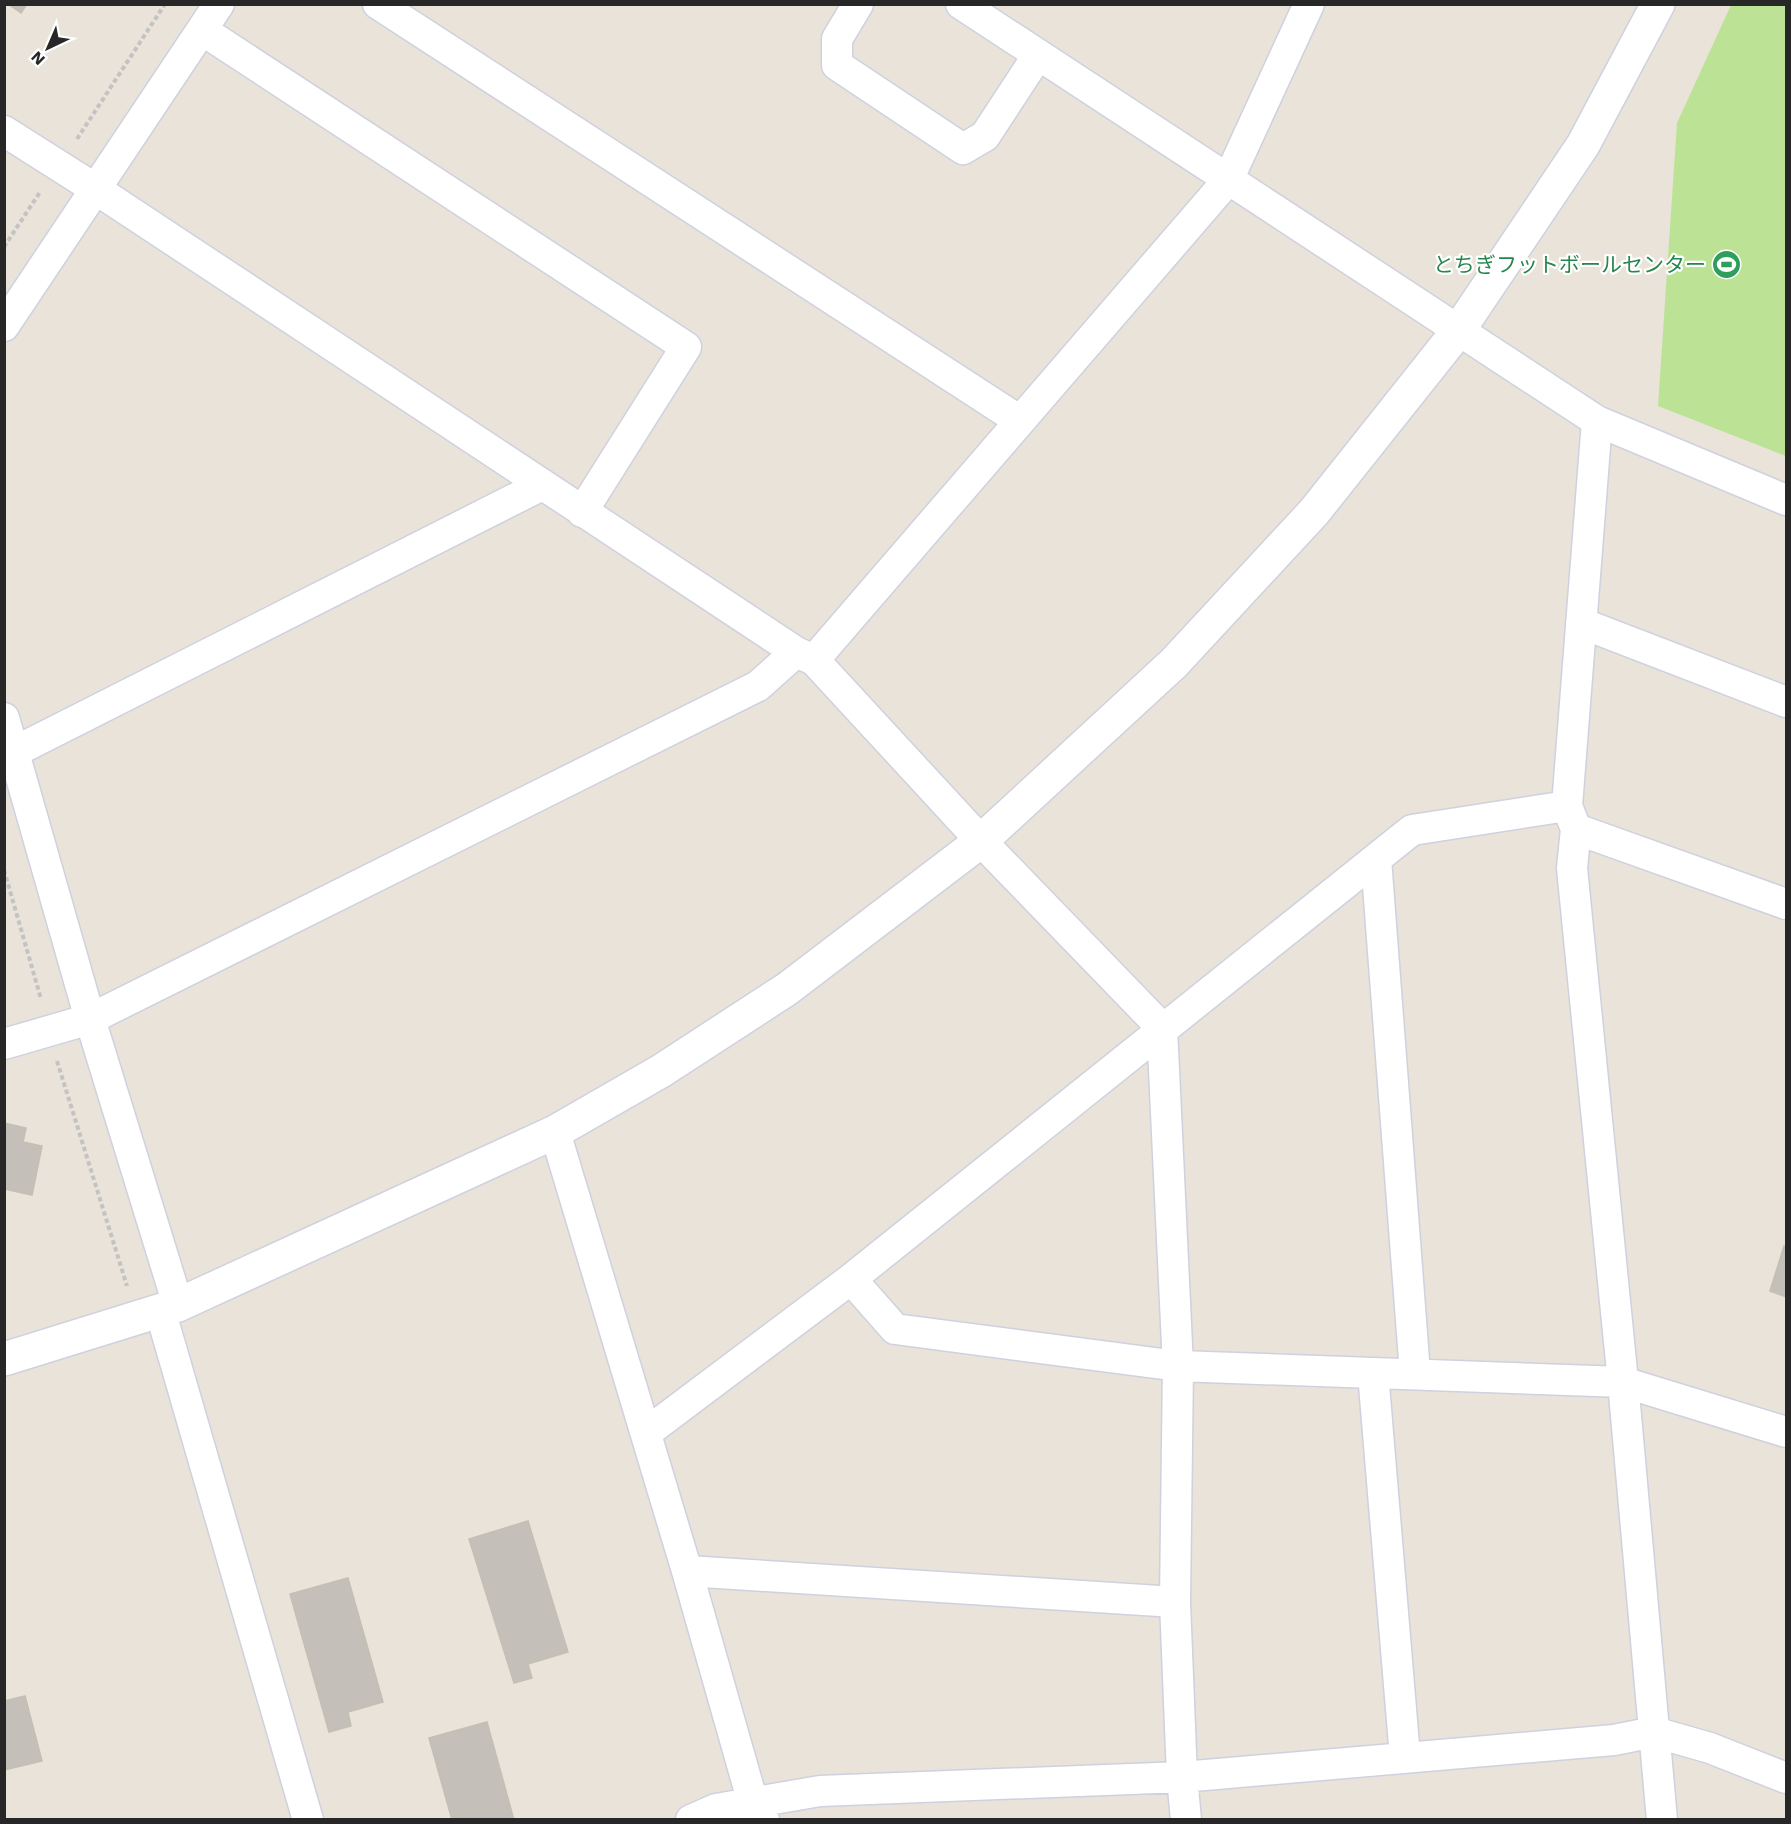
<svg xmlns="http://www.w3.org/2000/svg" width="1791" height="1824" viewBox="0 0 1791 1824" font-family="'Work Sans','Noto Sans JP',sans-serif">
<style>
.pitch{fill:#bce395}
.building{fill:#c4c0b9;stroke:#c3bfb3;stroke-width:1.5}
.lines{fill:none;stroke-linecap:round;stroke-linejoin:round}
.minor-casing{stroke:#cfd1df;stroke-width:33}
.tertiary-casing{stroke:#cfd1df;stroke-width:36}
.path{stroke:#c3c3c3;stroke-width:4;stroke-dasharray:4.5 3;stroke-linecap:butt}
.minor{stroke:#fff;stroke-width:30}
.tertiary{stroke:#fff;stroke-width:33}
.labels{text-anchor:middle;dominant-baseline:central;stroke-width:4.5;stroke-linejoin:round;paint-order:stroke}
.leisure-label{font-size:21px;fill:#27864d;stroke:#fff;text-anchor:end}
</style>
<rect width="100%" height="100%" fill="#e9e3d9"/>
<!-- pitch -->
<path class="pitch" d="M 1731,5 L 1786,5 L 1786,456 L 1658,406 L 1677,123 Z"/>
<!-- building -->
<path class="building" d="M 8,4 L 27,4 L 21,13 Z
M 4,1123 L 26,1128 L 23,1142 L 42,1146 L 32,1195 L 4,1189 Z
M 1784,1246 L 1786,1246 L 1786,1297 L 1770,1291 Z
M 528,1521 L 568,1652 L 528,1664 L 532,1678 L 514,1683 L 469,1539 Z
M 348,1578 L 383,1702 L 348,1712 L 351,1726 L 329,1732 L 290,1594 Z
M 25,1696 L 42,1761 L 4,1770 L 4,1701 Z
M 487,1722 L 514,1820 L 452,1820 L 429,1738 Z"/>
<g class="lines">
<defs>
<path id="minor" d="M 378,4 L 1020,421
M 858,4 L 837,39 L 837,65 L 963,149 L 985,136 L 1038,55
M 961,4 L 1597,421 L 1786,500
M 202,30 L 686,347 L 582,512
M 4,131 L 97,190 L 796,652 L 814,660 L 981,841 L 1162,1028 L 1178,1366 L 1175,1602 L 1182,1777 L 1186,1820
M 4,326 L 219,4
M 1597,421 L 1567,806 L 1576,829 L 1572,868 L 1623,1382 L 1662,1820
M 1581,623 L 1786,702
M 814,660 L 1228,180 L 1309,4
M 4,718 L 90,1019 L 178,1305
M 14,752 L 542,485
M 1576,829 L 1786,904
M 1376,859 L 1415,1373
M 4,1044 L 90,1019 L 758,686 L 796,652
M 555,1132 L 687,1571 L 753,1803 L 764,1820
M 851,1279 L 895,1329 L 1178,1366 L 1623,1382 L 1786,1432
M 160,1310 L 308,1820
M 1373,1373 L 1405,1757
M 646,1433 L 851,1279 L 1412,830 L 1567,806
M 687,1571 L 1175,1602
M 691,1820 L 716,1809 L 820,1791 L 1182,1777 L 1614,1740 L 1654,1732 L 1710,1748 L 1786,1778"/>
<path id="tertiary" d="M 4,1359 L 178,1305 L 555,1132 L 661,1071 L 787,989 L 981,841 L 1174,663 L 1314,512 L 1458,331 L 1583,145 L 1658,4"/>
</defs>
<!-- minor casing -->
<use href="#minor" class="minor-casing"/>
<!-- tertiary casing -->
<use href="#tertiary" class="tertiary-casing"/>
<!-- path -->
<path class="path" d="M 77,139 L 165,4
M 4,247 L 40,192
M 4,870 L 41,999
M 57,1061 L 127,1286"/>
<!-- minor -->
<use href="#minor" class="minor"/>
<!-- tertiary -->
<use href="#tertiary" class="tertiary"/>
</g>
<!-- icons -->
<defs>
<symbol id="stadium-disc" viewBox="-11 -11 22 22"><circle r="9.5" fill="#2e9e5b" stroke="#fff"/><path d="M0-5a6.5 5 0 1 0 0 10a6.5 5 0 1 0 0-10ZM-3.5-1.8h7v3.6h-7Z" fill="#fff"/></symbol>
</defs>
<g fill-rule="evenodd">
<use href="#stadium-disc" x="1710" y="248" width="33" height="33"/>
</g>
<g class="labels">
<!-- leisure labels -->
<g class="leisure-label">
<text x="1706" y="264">とちぎフットボールセンター</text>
</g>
</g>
<!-- border -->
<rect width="1791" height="1824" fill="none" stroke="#272727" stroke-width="12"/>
<!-- north arrow -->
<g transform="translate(48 48) rotate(224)" stroke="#ffffff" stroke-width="4.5" paint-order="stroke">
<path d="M0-4.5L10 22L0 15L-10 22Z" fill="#272727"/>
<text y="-9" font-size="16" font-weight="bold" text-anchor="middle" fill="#272727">N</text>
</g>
</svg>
